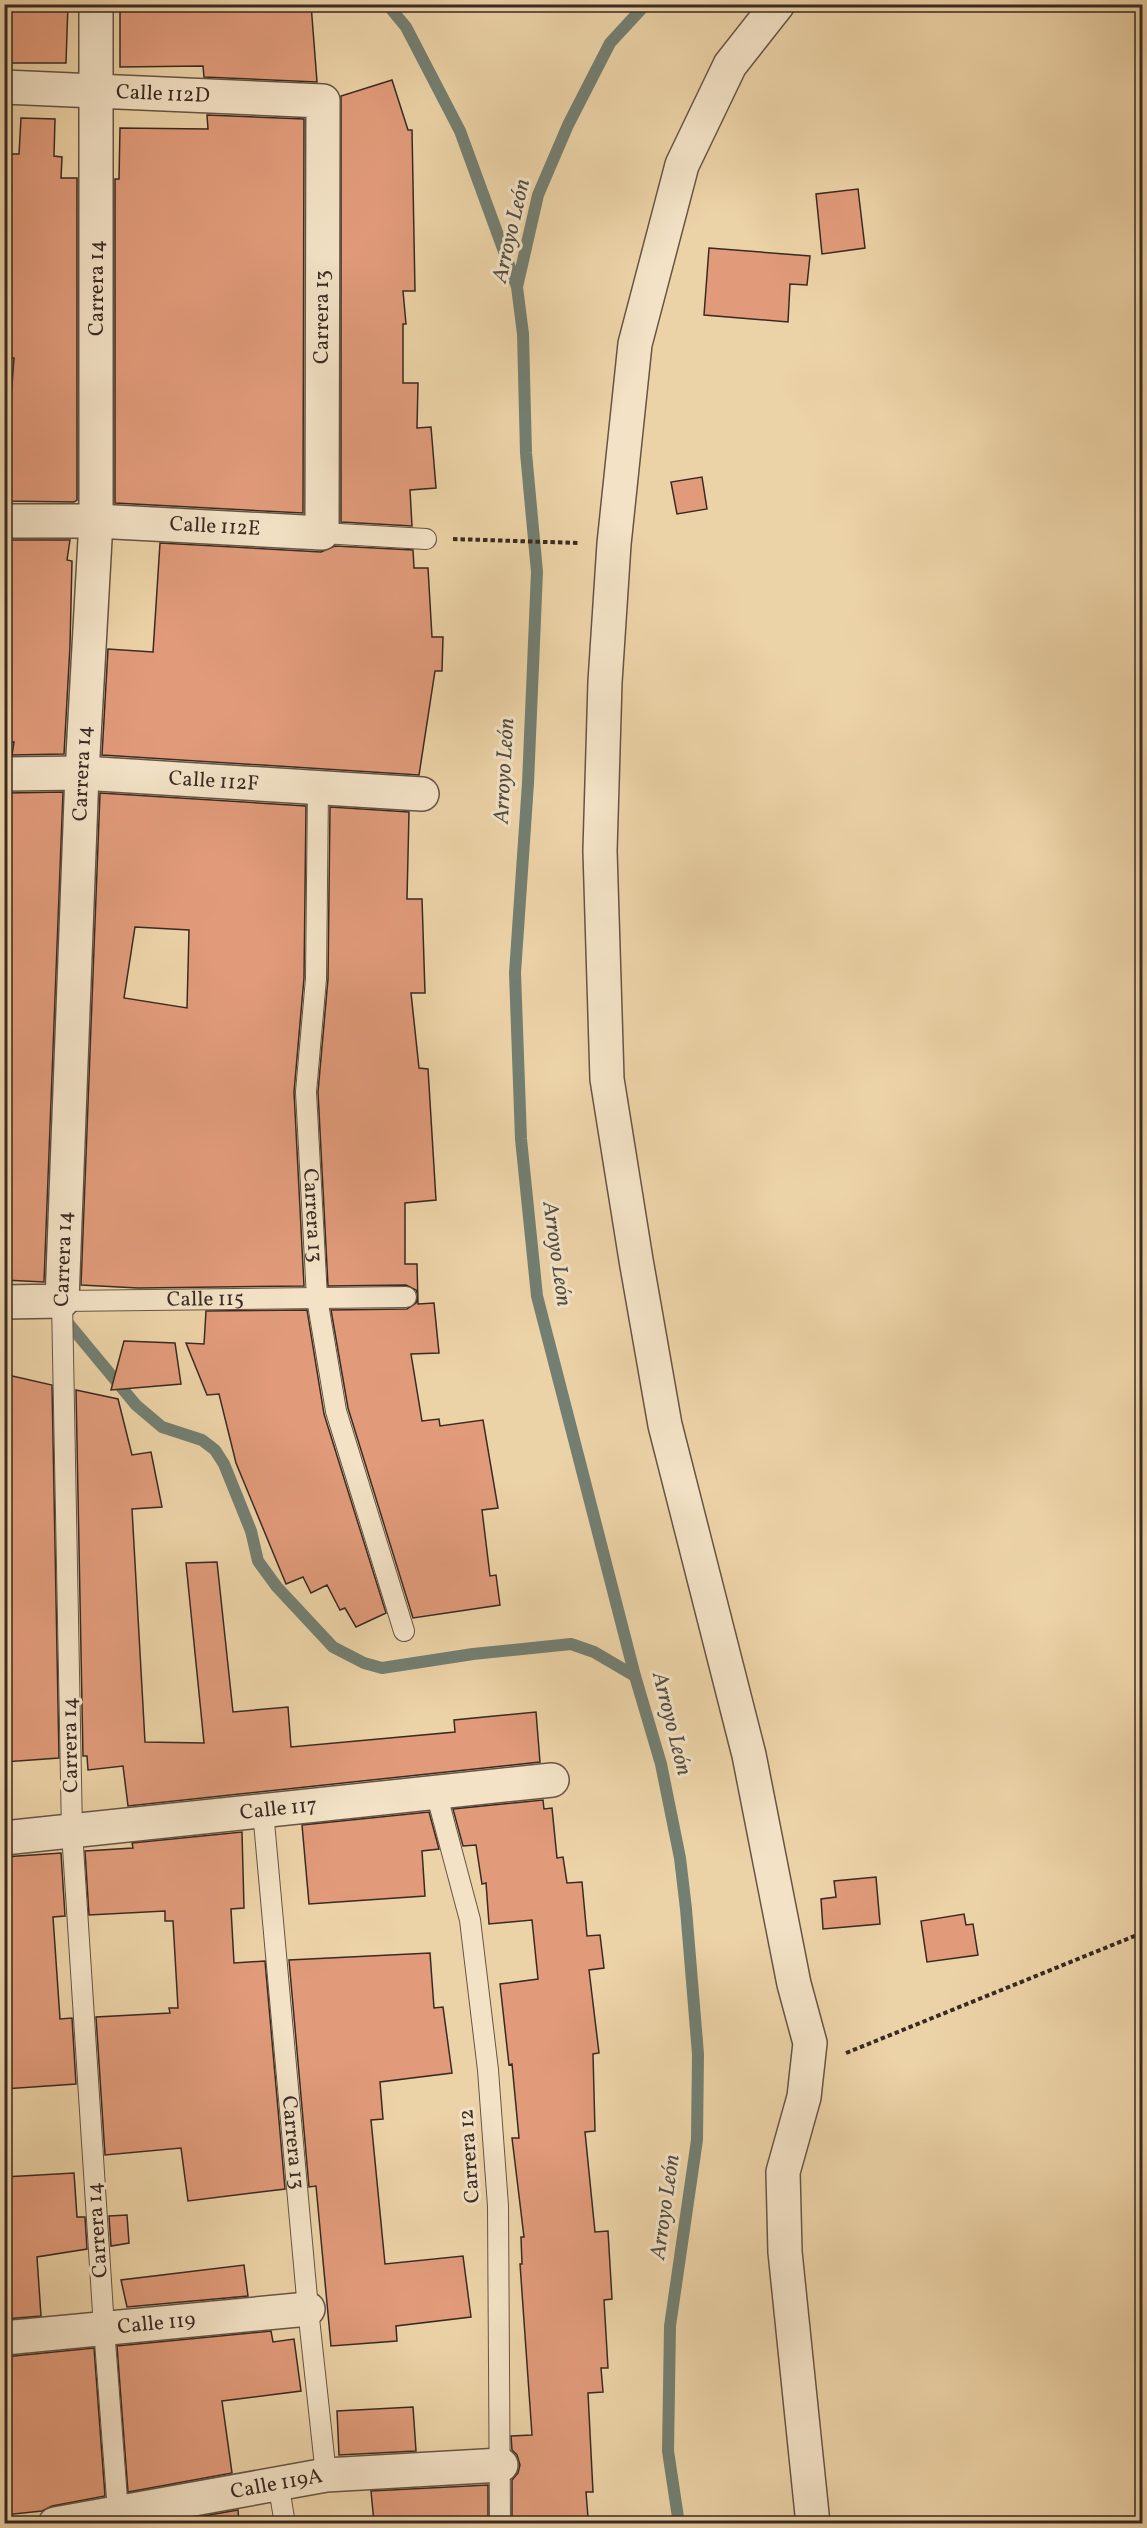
<svg xmlns="http://www.w3.org/2000/svg" width="1147" height="2528" viewBox="0 0 1147 2528" font-family="Vollkorn,serif">
<style>
.lines{fill:none;stroke-linecap:round;stroke-linejoin:round}
.stream{stroke:#737f72;stroke-width:12}
.building{fill:#e19b7a;stroke:#392a23;stroke-width:1.5;fill-rule:evenodd}
.lane-casing{stroke:#665444;stroke-width:22}
.street-casing{stroke:#665444;stroke-width:36}
.path{stroke:#392a23;stroke-width:4;stroke-dasharray:4.5 3;stroke-linecap:butt}
.lane{stroke:#f3e2c6;stroke-width:20}
.street{stroke:#f3e2c6;stroke-width:33}
.labels{text-anchor:middle;dominant-baseline:central;stroke-width:6;stroke-linejoin:round;paint-order:stroke}
.street-label{font-size:21px;fill:#392a23;stroke:#f3e2c6}
.water-label{font-size:22px;font-style:italic;fill:#514e44;stroke:#f3e2c6}
</style>
<rect width="100%" height="100%" fill="#ecd3a7"/>
<filter id="stains"><feTurbulence type="fractalNoise" baseFrequency=".00333" numOctaves="4"/><feColorMatrix values="0 0 0 0 .2 0 0 0 0 .09 0 0 0 0 .02 0 0 0 .5 -.17"/></filter>
<radialGradient id="worn" r=".72"><stop offset=".6" stop-color="#630" stop-opacity="0"/><stop offset="1" stop-color="#630" stop-opacity=".3"/></radialGradient>
<g class="lines">
<!-- stream -->
<path class="stream" d="M 387,4 L 406,27 L 460,131 L 517,287
M 646,4 L 610,43 L 568,125 L 538,195 L 517,287 L 523,334 L 526,453 L 537,572 L 528,783 L 515,973 L 521,1139 L 537,1296 L 635,1676 L 661,1764 L 680,1858 L 686,1909 L 698,2054 L 697,2140 L 670,2326 L 668,2451 L 679,2524
M 63,1317 L 136,1405 L 162,1427 L 202,1440 L 215,1450 L 224,1464 L 251,1531 L 258,1561 L 277,1587 L 333,1647 L 364,1663 L 382,1668 L 473,1654 L 571,1644 L 594,1652 L 635,1676"/>
</g>
<!-- building -->
<path class="building" d="M 4,4 L 68,4 L 66,63 L 4,63 Z
M 120,4 L 311,4 L 317,82 L 204,77 L 203,66 L 120,67 Z
M 392,80 L 408,130 L 412,130 L 415,291 L 403,291 L 406,324 L 403,324 L 403,383 L 418,383 L 417,428 L 431,427 L 436,488 L 410,490 L 412,526 L 341,522 L 341,96 Z
M 207,115 L 304,119 L 303,513 L 115,503 L 115,179 L 119,179 L 120,128 L 208,129 Z
M 21,118 L 55,119 L 54,156 L 62,157 L 61,178 L 77,178 L 77,500 L 74,502 L 4,501 L 4,452 L 7,453 L 14,358 L 4,358 L 4,154 L 19,154 Z
M 858,189 L 865,248 L 822,254 L 816,194 Z
M 709,248 L 810,256 L 807,285 L 790,284 L 788,322 L 704,315 Z
M 702,477 L 707,509 L 677,514 L 671,482 Z
M 5,540 L 70,540 L 67,560 L 72,561 L 70,646 L 64,754 L 12,755 L 14,742 L 4,742 Z
M 160,543 L 321,552 L 335,546 L 413,550 L 414,568 L 428,568 L 432,637 L 443,637 L 442,671 L 435,671 L 419,775 L 102,755 L 108,649 L 153,652 Z
M 63,792 L 44,1282 L 4,1280 L 4,816 L 7,793 Z
M 100,793 L 306,806 L 304,978 L 294,1092 L 304,1286 L 138,1288 L 81,1285 ZM 135,927 L 189,930 L 187,1008 L 124,998 Z
M 330,807 L 409,812 L 407,899 L 422,899 L 425,993 L 411,993 L 419,1068 L 428,1069 L 436,1200 L 405,1203 L 405,1264 L 417,1264 L 418,1304 L 434,1303 L 439,1353 L 411,1354 L 422,1421 L 439,1419 L 440,1426 L 483,1420 L 498,1508 L 482,1510 L 490,1576 L 496,1575 L 500,1605 L 413,1618 L 348,1408 L 331,1310 L 407,1309 L 416,1303 L 418,1296 L 416,1290 L 406,1285 L 328,1286 L 318,1092 L 328,979 Z
M 307,1310 L 324,1414 L 386,1613 L 356,1627 L 345,1608 L 340,1610 L 327,1585 L 311,1593 L 303,1577 L 286,1584 L 236,1463 L 219,1394 L 207,1395 L 186,1343 L 204,1344 L 206,1311 Z
M 124,1341 L 175,1343 L 181,1384 L 111,1390 Z
M 8,1375 L 52,1385 L 59,1758 L 4,1762 L 4,1395 L 7,1396 Z
M 76,1390 L 118,1399 L 132,1455 L 151,1452 L 162,1507 L 132,1509 L 145,1742 L 204,1743 L 186,1563 L 217,1562 L 233,1712 L 288,1707 L 291,1747 L 455,1732 L 454,1720 L 536,1712 L 540,1762 L 128,1806 L 123,1766 L 88,1770 L 87,1756 L 83,1756 Z
M 543,1800 L 544,1809 L 552,1808 L 557,1858 L 563,1857 L 567,1883 L 582,1882 L 587,1936 L 600,1935 L 604,1968 L 589,1970 L 599,2053 L 593,2054 L 595,2131 L 585,2132 L 595,2232 L 608,2231 L 612,2299 L 604,2300 L 608,2368 L 601,2368 L 603,2392 L 588,2393 L 593,2492 L 586,2492 L 588,2517 L 512,2523 L 512,2480 L 518,2473 L 520,2465 L 517,2455 L 512,2450 L 511,2436 L 532,2435 L 520,2264 L 522,2264 L 521,2237 L 524,2237 L 512,2138 L 519,2138 L 512,2064 L 509,2065 L 500,1984 L 538,1979 L 532,1920 L 489,1924 L 486,1883 L 482,1884 L 476,1845 L 463,1846 L 453,1809 Z
M 429,1812 L 439,1849 L 422,1851 L 425,1896 L 309,1904 L 302,1825 Z
M 242,1832 L 244,1908 L 231,1909 L 234,1963 L 265,1961 L 285,2189 L 188,2201 L 181,2148 L 105,2155 L 96,2017 L 170,2013 L 169,2008 L 178,2008 L 173,1921 L 165,1921 L 165,1911 L 89,1915 L 85,1851 L 133,1848 L 132,1843 Z
M 61,1853 L 65,1916 L 53,1917 L 60,2019 L 72,2018 L 76,2084 L 4,2089 L 4,1857 Z
M 876,1877 L 880,1924 L 823,1929 L 821,1899 L 836,1897 L 834,1881 Z
M 964,1914 L 966,1925 L 973,1924 L 978,1955 L 927,1962 L 921,1921 Z
M 430,1953 L 434,2008 L 443,2007 L 452,2073 L 380,2082 L 383,2119 L 371,2120 L 385,2264 L 463,2256 L 471,2317 L 396,2326 L 397,2341 L 331,2346 L 316,2186 L 309,2187 L 289,1960 Z
M 74,2173 L 77,2217 L 85,2217 L 87,2249 L 37,2257 L 41,2316 L 4,2319 L 4,2177 Z
M 127,2215 L 129,2243 L 111,2246 L 109,2216 Z
M 244,2265 L 248,2296 L 127,2307 L 121,2280 Z
M 271,2331 L 273,2342 L 294,2339 L 301,2391 L 222,2401 L 232,2473 L 128,2492 L 117,2346 Z
M 94,2348 L 105,2496 L 52,2506 L 42,2511 L 4,2515 L 4,2357 Z
M 413,2407 L 416,2451 L 339,2455 L 337,2411 Z
M 488,2485 L 488,2523 L 374,2523 L 371,2491 Z
M 238,2510 L 239,2523 L 163,2523 Z"/>
<g class="lines">
<defs>
<g id="lane">
<path d="M 322,533 L 426,539"/>
<path id="s1" d="M 318,788 L 316,979 L 306,1092 L 317,1298 L 336,1411 L 404,1631"/>
<path d="M 436,1792 L 470,1920 L 488,2070 L 498,2206 L 500,2524"/>
<path id="s2" d="M 263,1811 L 308,2309 L 326,2475"/>
<path d="M 278,2482 L 285,2524"/>
<path id="s3" d="M 118,2512 L 104,2328 L 72,1832 L 62,1301 L 406,1297"/>
</g>
<g id="street">
<path d="M 778,4 L 730,65 L 682,165 L 635,344 L 614,544 L 605,682 L 600,851 L 607,1079 L 636,1260 L 665,1425 L 749,1755 L 794,1984 L 810,2043 L 804,2097 L 783,2172 L 785,2252 L 813,2524"/>
<path id="s4" d="M 4,87 L 323,101 L 322,533 L 96,521 L 4,521"/>
<path id="s5" d="M 4,774 L 82,773 L 422,794"/>
<path id="s6" d="M 4,1302 L 62,1301 L 82,773 L 96,521 L 96,4"/>
<path id="s7" d="M 4,1838 L 552,1780"/>
<path id="s8" d="M 4,2338 L 308,2309"/>
<path id="s9" d="M 55,2524 L 326,2475 L 501,2465"/>
</g>
</defs>
<!-- lane casing -->
<use href="#lane" class="lane-casing"/>
<!-- street casing -->
<use href="#street" class="street-casing"/>
<!-- path -->
<path class="path" d="M 453,539 L 578,543
M 846,2053 L 1142,1933"/>
<!-- lane -->
<use href="#lane" class="lane"/>
<!-- street -->
<use href="#street" class="street"/>
</g>
<g class="labels">
<!-- street labels -->
<g class="street-label">
<text stroke="none"><textPath href="#s4" startOffset="159">Calle 112D</textPath></text>
<text transform="translate(97 288) rotate(-90)">Carrera 14</text>
<text transform="translate(322 317) rotate(-90)">Carrera 13</text>
<text transform="translate(215 527) rotate(3)">Calle 112E</text>
<text stroke="none"><textPath href="#s6" startOffset="586">Carrera 14</textPath></text>
<text stroke="none"><textPath href="#s5" startOffset="210">Calle 112F</textPath></text>
<text stroke="none"><textPath href="#s1" startOffset="428">Carrera 13</textPath></text>
<text transform="translate(64 1259) rotate(-88)">Carrera 14</text>
<text stroke="none"><textPath href="#s3" startOffset="1356">Calle 115</textPath></text>
<text transform="translate(71 1745) rotate(-91)">Carrera 14</text>
<text stroke="none"><textPath href="#s7" startOffset="276">Calle 117</textPath></text>
<text stroke="none"><textPath href="#s2" startOffset="333">Carrera 13</textPath></text>
<text transform="translate(470 2156) rotate(-94)">Carrera 12</text>
<text transform="translate(98 2230) rotate(-94)">Carrera 14</text>
<text stroke="none"><textPath href="#s8" startOffset="153">Calle 119</textPath></text>
<text stroke="none"><textPath href="#s9" startOffset="225">Calle 119A</textPath></text>
</g>
<!-- water labels -->
<g class="water-label">
<text transform="translate(512 231) rotate(-77)">Arroyo León</text>
<text transform="translate(505 771) rotate(-87)">Arroyo León</text>
<text transform="translate(556 1254) rotate(82)">Arroyo León</text>
<text transform="translate(671 1724) rotate(76)">Arroyo León</text>
<text transform="translate(666 2207) rotate(-82)">Arroyo León</text>
</g>
</g>
<!-- margin -->
<rect width="1147" height="2528" fill="none" stroke="#ecd3a7" stroke-width="24"/>
<rect x="6" y="6" width="1135" height="2516" fill="none" stroke="#392a23" stroke-width="3"/>
<rect x="12" y="12" width="1123" height="2504" fill="none" stroke="#392a23" stroke-width="1.5"/>
<rect width="100%" height="100%" filter="url(#stains)"/>
<rect width="100%" height="100%" fill="url(#worn)"/>
</svg>
